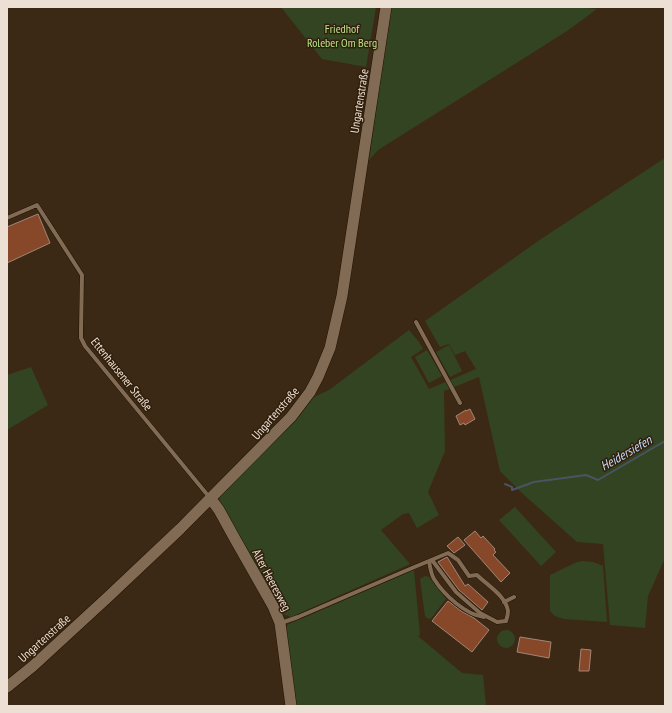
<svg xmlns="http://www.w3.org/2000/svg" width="672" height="713" viewBox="0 0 672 713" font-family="'PT Sans Narrow',sans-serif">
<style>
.green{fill:#342}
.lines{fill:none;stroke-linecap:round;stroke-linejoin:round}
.stream{stroke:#485461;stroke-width:2}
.building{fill:#864829;stroke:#a38577}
.lane-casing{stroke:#210;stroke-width:5}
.secondary-casing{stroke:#210;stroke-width:12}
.lane{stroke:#816b55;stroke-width:4}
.secondary{stroke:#816b55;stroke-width:11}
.labels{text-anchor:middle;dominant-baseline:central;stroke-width:3;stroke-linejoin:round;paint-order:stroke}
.park-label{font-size:12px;fill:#b6e38b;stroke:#311f0b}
.street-label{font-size:12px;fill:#ece0d4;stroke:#311f0b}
.water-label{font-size:13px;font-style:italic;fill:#c1dcfa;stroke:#311f0b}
</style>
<rect width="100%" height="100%" fill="#3c2915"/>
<!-- green -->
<path class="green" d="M 281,7 L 376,7 L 366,67 L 322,59 Z
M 391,7 L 576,7 L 597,9 L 567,31 L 378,150 L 369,160 Z
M 665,158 L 665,558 L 648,596 L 645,628 L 610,625 L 603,544 L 577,542 L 523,494 L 500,471 L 479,377 L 444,391 L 445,451 L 428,492 L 439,515 L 417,528 L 409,513 L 403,514 L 381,530 L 410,564 L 291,617 L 280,613 L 220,502 L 219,497 L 312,398 L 329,390 L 409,330 L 419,342 L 423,349 L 411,357 L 429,389 L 476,369 L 465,351 L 455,355 L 449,344 L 440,347 L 425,321 L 541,239 Z
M 449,345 L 462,371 L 450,377 L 436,352 Z
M 427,350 L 442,376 L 429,383 L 415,357 Z
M 31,367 L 48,405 L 7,430 L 7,375 Z
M 515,507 L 556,552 L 541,566 L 499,520 Z
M 583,561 L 593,562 L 603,566 L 607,622 L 564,619 L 555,616 L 550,611 L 550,575 L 577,562 Z
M 414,570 L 420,635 L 418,636 L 462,673 L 483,675 L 486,706 L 292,706 L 285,634 L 287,625 Z
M 425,576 L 429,577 L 446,599 L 433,616 L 430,619 L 427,618 L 425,616 L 420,579 Z
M497 639a9 9 0 1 1 18 0a9 9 0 1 1-18 0Z"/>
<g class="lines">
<!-- stream -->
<path class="stream" d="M 505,484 L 512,487 L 512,490 L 534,482 L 586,475 L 598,480 L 665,441"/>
</g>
<!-- building -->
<path class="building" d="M 38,214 L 50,243 L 7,263 L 7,227 Z
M 470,409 L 475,419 L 465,425 L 464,423 L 460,425 L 456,416 L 466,410 L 466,411 Z
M 475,531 L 481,538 L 483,536 L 495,549 L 494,550 L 496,552 L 493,555 L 510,573 L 501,582 L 464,540 Z
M 458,537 L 465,545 L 454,553 L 447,546 Z
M 447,557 L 465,586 L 468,584 L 488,602 L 482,610 L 459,590 L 438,562 Z
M 448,601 L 461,611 L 474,618 L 489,630 L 472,652 L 432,621 Z
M 520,637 L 551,642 L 549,658 L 517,652 Z
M 581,649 L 591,650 L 589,671 L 579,671 Z"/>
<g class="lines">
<defs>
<path id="lane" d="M 7,218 L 37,205 L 82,275 L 81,330 L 81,338 L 85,346 L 210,498
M 416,322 L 460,403
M 429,561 C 430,567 431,574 434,579 C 444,595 466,615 484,617
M 504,602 L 514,597
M 281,623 L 298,617 L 405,571 L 448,553 L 458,560 L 469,576 L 477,575 C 487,585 506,596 508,611 C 508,614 507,618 506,621 L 497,622 L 480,613 L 456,592 L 432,560"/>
<path id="secondary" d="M 211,499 L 219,510 L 235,539 L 273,606 L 280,623 L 291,706
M 7,687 L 33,666 L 108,597 L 180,529 L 291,417 L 310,392 L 318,377 L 330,348 L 342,296 L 386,7"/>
</defs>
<!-- lane casing -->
<use href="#lane" class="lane-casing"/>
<!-- secondary casing -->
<use href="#secondary" class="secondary-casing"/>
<!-- lane -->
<use href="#lane" class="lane"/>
<!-- secondary -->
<use href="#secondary" class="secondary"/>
</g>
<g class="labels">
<!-- park labels -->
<g class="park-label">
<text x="342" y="28">Friedhof<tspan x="342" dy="14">Roleber Om Berg</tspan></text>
</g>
<!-- street labels -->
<g class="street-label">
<text transform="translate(359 101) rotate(-81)">Ungartenstraße</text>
<text transform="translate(122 374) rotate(51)">Ettenhausener Straße</text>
<text transform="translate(275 413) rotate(-49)">Ungartenstraße</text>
<text transform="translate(272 580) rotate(62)">Alter Heeresweg</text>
<text transform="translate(44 638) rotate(-42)">Ungartenstraße</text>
</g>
<!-- water labels -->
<g class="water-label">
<text transform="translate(626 453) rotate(-30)">Heidersiefen</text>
</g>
</g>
<!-- border -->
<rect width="672" height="713" fill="none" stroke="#ece0d4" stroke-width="16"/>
</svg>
